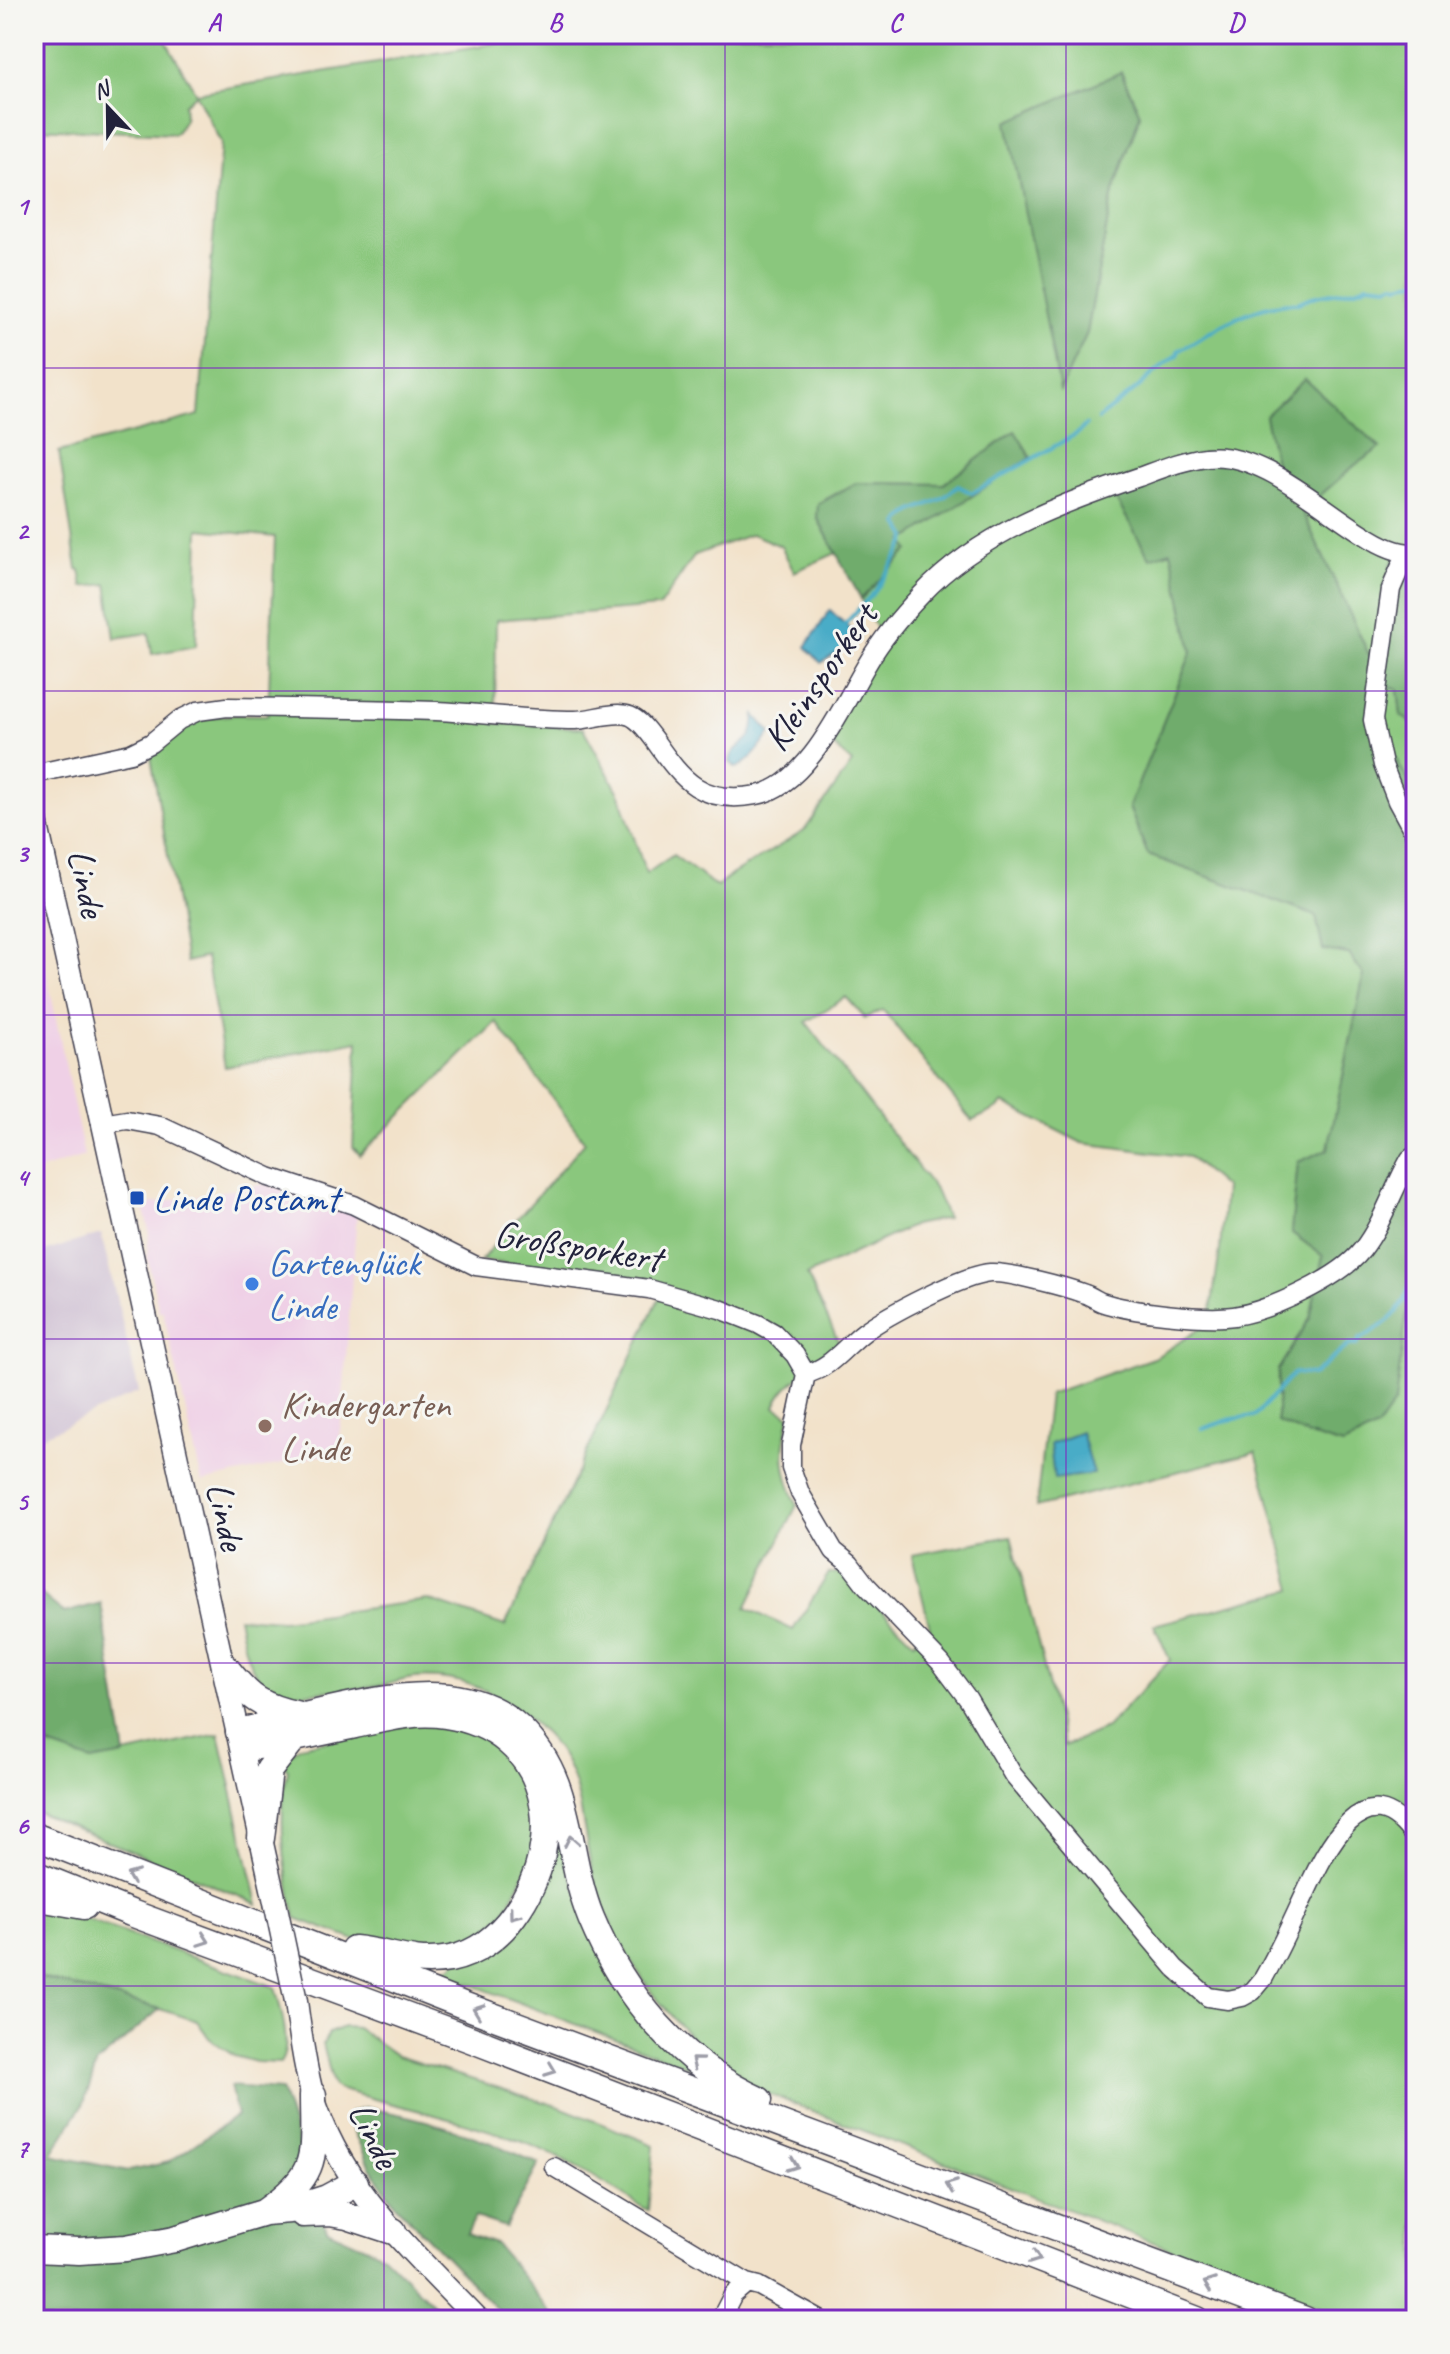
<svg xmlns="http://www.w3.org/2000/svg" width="1450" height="2354" viewBox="0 0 1450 2354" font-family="Caveat,sans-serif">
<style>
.built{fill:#efd0e6}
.industrial{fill:#cdbed2}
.green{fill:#8ac77d;stroke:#56745c;stroke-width:2;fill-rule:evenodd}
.forest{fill:#6fac6c;stroke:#486754;stroke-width:2}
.water{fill:#48acc7;stroke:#356781;stroke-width:2}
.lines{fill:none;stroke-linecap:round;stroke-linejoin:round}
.stream{stroke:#48acc7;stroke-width:4}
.minor-casing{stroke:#413f50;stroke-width:21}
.major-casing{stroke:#413f50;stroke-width:25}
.highway-casing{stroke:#413f50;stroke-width:29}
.minor{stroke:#fff;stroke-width:18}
.major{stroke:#fff;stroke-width:22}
.highway{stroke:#fff;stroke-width:26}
.major-bridge-casing{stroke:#413f50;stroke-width:25;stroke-linecap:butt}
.major-bridge{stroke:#fff;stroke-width:22}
.oneway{stroke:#9c9ca7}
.grid{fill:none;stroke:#7b2cbf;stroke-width:2;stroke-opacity:0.55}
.transit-dot{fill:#1a4fb4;stroke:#f6f6f2;stroke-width:3}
.shop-dot{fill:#3f7fe0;stroke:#f6f6f2;stroke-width:3}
.education-dot{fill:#8d6e63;stroke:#f6f6f2;stroke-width:3}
.labels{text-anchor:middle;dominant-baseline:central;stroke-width:6;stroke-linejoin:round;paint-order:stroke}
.street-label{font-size:38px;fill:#22223b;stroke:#f6f6f2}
.transit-label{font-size:38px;fill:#164399;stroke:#f6f6f2;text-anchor:start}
.shop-label{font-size:38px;fill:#366cbe;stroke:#f6f6f2;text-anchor:start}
.education-label{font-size:38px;fill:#785e54;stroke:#f6f6f2;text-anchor:start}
.neatline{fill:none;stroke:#7b2cbf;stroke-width:3}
.grid-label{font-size:26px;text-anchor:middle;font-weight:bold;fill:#7b2cbf}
</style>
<rect width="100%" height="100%" fill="#f6f6f2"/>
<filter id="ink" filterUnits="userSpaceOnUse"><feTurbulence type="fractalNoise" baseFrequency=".0125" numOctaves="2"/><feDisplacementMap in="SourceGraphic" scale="16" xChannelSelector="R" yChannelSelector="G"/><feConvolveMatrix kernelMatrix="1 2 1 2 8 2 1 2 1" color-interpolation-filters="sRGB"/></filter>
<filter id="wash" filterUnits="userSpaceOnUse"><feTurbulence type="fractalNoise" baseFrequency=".006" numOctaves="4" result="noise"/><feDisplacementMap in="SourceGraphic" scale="32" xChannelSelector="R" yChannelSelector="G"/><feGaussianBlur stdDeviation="1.8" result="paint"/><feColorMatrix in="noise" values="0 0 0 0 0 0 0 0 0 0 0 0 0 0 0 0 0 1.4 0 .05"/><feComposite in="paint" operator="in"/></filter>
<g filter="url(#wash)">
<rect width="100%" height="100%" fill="#f2e2ca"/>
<!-- built -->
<path class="built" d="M 34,911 L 84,1156 L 34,1172 Z
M 264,1184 L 357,1212 L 339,1451 L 202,1482 L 163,1311 L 159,1311 L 147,1257 L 149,1231 L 143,1205 Z"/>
<!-- industrial -->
<path class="industrial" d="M 101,1234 L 139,1392 L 34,1440 L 34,1255 Z"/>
<!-- green -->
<path class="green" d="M 34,34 L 162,34 L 196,93 L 509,41 L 501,34 L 1416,34 L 1416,546 L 1407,549 L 1391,564 L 1371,661 L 1302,511 L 1355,465 L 1380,448 L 1305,379 L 1265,416 L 1277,472 C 1256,461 1232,451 1207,453 C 1186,456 1163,467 1142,474 C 1037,506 950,550 882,638 L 886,641 C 905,616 925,592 950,572 C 997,534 1054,512 1110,489 L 1150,558 L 1171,550 L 1192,651 L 1129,807 L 1148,855 L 1316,916 L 1323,949 L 1349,954 L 1364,975 L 1328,1149 L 1298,1163 L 1291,1232 L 1323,1256 L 1310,1318 L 1278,1370 L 1277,1421 L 1306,1434 L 1343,1445 L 1377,1428 L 1395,1401 L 1416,1241 L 1416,2320 L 1355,2320 L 763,2092 C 749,2084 735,2076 722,2066 C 667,2021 612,1947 594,1878 C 576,1810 588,1765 525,1716 C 492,1689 457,1675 414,1678 C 402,1679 390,1685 378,1686 C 360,1689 342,1690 324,1691 C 306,1693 286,1696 270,1687 C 247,1675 243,1640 238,1617 L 282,1620 L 428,1600 L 505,1626 L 663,1290 L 481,1260 L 585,1142 L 496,1022 L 360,1155 L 353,1147 L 358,1041 L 225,1067 L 206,957 L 186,962 L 150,751 C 198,715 208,714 268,715 L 275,537 L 199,529 L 196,646 L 152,654 L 149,633 L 115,638 L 107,584 L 83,587 L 80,570 L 77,569 L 59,452 L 199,415 L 221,143 L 196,94 L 184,104 L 185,119 L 175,134 L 34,128 ZM 1121,72 L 1140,114 L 1112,197 L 1087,333 L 1061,389 L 1008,123 ZM 1015,432 L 1031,457 L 904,541 L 908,550 L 861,599 L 881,638 L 846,703 L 822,735 L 852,763 L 804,831 L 731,875 L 717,887 L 673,855 L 646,874 L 620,795 L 583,728 L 495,723 L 496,620 L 659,607 L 695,555 L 752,534 L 781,546 L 794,572 L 836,553 L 817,517 L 819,503 L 856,483 L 943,484 ZM 846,997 L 865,1018 L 883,1010 L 972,1121 L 997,1109 L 1003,1103 L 1082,1143 L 1189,1157 L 1225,1188 L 1220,1250 L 1209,1323 L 1156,1357 L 1049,1394 L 1036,1507 L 1256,1452 L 1293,1589 L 1154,1625 L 1170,1660 L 1106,1728 L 1064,1746 L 1011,1536 L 912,1555 L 930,1628 L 914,1642 L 844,1573 L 829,1573 L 793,1630 L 746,1608 L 797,1505 C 782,1470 781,1453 790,1416 L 775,1407 C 787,1375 817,1371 841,1347 L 807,1275 L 914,1225 L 947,1218 L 934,1188 L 806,1022 Z
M 1384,687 L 1398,689 L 1401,715 L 1416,727 L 1416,791 C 1392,759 1379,727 1384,687 Z
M 422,1722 L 487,1736 L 525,1773 L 536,1852 L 498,1925 L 457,1951 L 379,1949 L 296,1918 C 284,1870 277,1817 288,1770 L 282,1762 L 300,1746 Z
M 219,1734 L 258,1904 L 34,1811 L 34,1741 L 92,1761 Z
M 523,1740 L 575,1887 L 702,2072 L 433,1970 L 451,1967 L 546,1870 L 518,1744 Z
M 34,1908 L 77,1916 L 275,1987 C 280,2008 293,2045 280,2063 L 256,2062 L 234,2056 L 209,2038 L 197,2021 L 160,2009 L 34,1976 Z
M 343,2027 L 357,2028 L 397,2056 L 560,2107 L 654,2145 L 648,2211 C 606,2183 560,2154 512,2138 C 455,2118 396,2106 338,2089 L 333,2085 L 323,2044 L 329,2033 Z"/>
<!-- forest -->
<path class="forest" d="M 1121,72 L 1140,114 L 1112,197 L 1087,333 L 1060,391 L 1007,122 Z
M 1305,379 L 1380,448 L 1355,465 L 1302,511 L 1371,659 L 1391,564 L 1407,549 L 1416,546 L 1416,727 L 1401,715 L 1398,689 L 1384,687 C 1379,727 1392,759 1416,791 L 1416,1242 L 1395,1402 L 1377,1428 L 1343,1445 L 1306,1434 L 1277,1422 L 1278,1370 L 1310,1318 L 1323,1256 L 1291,1232 L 1298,1162 L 1328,1149 L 1364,975 L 1349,954 L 1323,950 L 1316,916 L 1148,855 L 1129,807 L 1192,651 L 1171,551 L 1150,558 L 1107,484 L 1207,453 L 1277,471 L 1265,416 Z
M 1015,431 L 1031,457 L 904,541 L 909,550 L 861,599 L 817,517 L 818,504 L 856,483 L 944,484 Z
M 34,1588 L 64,1613 L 101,1603 L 125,1755 L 92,1761 L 34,1741 Z
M 34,1976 L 160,2009 L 97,2063 L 84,2103 L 51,2155 L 129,2171 L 169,2162 L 237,2115 L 230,2086 L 281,2090 L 327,2230 L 383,2255 L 449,2320 L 213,2320 L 202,2317 L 173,2320 L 34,2320 Z
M 366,2108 C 427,2117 484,2138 539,2164 L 505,2227 L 475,2217 L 467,2234 L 496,2244 L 557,2320 L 507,2320 L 395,2204 L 369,2165 L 347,2117 L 351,2112 Z"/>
<!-- water -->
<path class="water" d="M 830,610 L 860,638 L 821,663 L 806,647 Z
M 755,715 L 771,733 C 761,746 751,762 736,768 L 730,762 C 731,748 743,747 751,735 C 754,730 754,721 755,715 Z
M 1081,1432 L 1093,1474 L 1054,1479 L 1050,1444 Z"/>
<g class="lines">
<!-- stream -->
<path class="stream" d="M 1098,419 C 1111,407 1130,396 1143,383 C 1154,373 1165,362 1178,355 L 1178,351 C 1215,330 1254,301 1298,303 C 1317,291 1353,294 1368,284 L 1388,286 L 1394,283 L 1399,285 L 1416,281
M 1408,569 L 1410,598 L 1416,609
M 845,624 L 876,590 L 906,542 L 907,537 L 899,524 C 909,508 926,507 941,499 C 947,496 952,490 958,486 L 972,493 L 1078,433 L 1086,425
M 1202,1429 L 1232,1419 L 1255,1416 L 1294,1373 L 1313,1375 L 1349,1345 L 1357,1345 L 1360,1339 C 1399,1318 1403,1308 1416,1268"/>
</g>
</g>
<g filter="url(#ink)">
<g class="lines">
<defs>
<path id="minor" d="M 1406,554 L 1391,589 L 1373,720 L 1383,765 L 1397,801 L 1416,836
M 34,774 L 131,753 L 151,743 L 179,720 L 198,711 L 227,707 C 297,708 367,709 436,711 C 482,713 529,720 575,720 C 591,720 615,710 630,716 C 640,720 649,733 655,741 C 683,781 702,805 757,795 C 809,785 844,702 869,661 C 883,637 902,615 921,595 C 978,534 1062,503 1139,477 C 1161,469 1183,460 1206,457 C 1260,450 1320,508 1365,535 C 1380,545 1397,554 1416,553
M 102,1124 L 127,1120 L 160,1126 L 269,1177 L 354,1205 L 476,1266 L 649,1289 L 720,1309 L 758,1324 L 774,1333 L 795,1355 L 806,1374 L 791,1445 L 791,1468 L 800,1493 L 834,1551 L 850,1564 L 866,1585 L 941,1663 L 968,1699 L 1013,1775 L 1175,1968 L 1208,1997 L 1228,2000 L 1242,1997 L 1253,1991 L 1263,1979 C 1276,1956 1288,1931 1299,1907 C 1320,1863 1361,1759 1416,1839
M 806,1374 C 831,1368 844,1347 864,1332 C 887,1315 963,1275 990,1273 C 1010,1272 1066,1287 1085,1294 C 1091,1296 1096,1300 1101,1302 C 1130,1312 1204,1320 1234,1316 C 1269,1311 1340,1278 1362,1250 C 1383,1223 1393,1189 1410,1159 L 1416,1155
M 554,2167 L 747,2283 L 759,2286 L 820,2320
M 720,2320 L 733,2295 L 747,2283"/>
<path id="major" d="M 34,812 L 275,1902
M 296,2001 C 300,2032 304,2063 312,2093 C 339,2187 413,2252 478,2320"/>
<path id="highway" d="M 225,1667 C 249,1698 261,1707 299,1715
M 239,1732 C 298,1719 389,1690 448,1697 C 474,1700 500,1710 519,1728 C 575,1780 564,1852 591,1918 C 623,1996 681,2065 759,2100
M 253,1747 C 287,1740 321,1732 355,1725 C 383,1719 415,1710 445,1715 C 550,1730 571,1838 514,1915 C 499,1936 476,1954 450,1959 C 412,1966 389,1952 354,1949
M 34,1836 L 463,2005 L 1305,2320
M 261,1838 L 269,1770 L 294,1738
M 34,1874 L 131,1913 L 478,2042 L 1197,2320
M 34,1897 L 84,1906
M 267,2210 C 321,2172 313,2155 313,2095
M 303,2214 L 330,2213 L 347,2216 L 393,2231
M 34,2249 L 79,2251 L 126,2248 L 175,2239 L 264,2212 L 290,2210 L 327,2198 L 355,2183"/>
</defs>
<!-- minor casing -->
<use href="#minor" class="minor-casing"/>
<!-- major casing -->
<use href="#major" class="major-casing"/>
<!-- highway casing -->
<use href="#highway" class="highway-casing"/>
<!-- minor -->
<use href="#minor" class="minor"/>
<!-- major -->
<use href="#major" class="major"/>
<!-- highway -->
<use href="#highway" class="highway"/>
<defs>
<path id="major-bridge" d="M 275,1902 L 296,2001"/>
</defs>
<!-- major-bridge casing -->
<use href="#major-bridge" class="major-bridge-casing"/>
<!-- major-bridge -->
<use href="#major-bridge" class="major-bridge"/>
</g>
<!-- one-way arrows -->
<defs><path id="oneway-chevron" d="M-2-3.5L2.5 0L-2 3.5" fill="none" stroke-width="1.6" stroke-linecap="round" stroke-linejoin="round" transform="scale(2)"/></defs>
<g class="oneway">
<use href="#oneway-chevron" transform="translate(571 1841) rotate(-101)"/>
<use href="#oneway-chevron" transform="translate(132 1876) rotate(-158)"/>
<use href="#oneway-chevron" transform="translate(514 1914) rotate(127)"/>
<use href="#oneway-chevron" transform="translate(204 1940) rotate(20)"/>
<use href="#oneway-chevron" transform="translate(478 2010) rotate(-159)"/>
<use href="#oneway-chevron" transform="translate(696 2062) rotate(-141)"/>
<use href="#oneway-chevron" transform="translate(551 2070) rotate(21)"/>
<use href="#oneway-chevron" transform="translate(793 2165) rotate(21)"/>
<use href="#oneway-chevron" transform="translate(951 2186) rotate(-159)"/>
<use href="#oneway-chevron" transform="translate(1035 2258) rotate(21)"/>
<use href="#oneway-chevron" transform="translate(1209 2284) rotate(-159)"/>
</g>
</g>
<!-- grid -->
<path class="grid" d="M 384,34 L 384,2320M 725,34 L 725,2320M 1066,34 L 1066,2320M 34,368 L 1416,368M 34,691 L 1416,691M 34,1015 L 1416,1015M 34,1339 L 1416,1339M 34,1663 L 1416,1663M 34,1986 L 1416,1986"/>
<!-- markers -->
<rect class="transit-dot" x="129" y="1190" width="16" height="16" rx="4"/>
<circle class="shop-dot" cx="252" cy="1284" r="8"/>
<circle class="education-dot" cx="265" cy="1426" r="8"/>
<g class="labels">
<!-- street labels -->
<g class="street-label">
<text transform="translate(820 677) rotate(-55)">Kleinsporkert</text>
<text transform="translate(87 883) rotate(78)">Linde</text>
<text transform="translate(578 1246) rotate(9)">Großsporkert</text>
<text transform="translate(226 1516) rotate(77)">Linde</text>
<text transform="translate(374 2135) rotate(63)">Linde</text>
</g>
<!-- transit labels -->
<g class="transit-label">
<text x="153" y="1198">Linde Postamt</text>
</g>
<!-- shop labels -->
<g class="shop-label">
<text x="268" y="1262">Gartenglück<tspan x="268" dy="44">Linde</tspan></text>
</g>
<!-- education labels -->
<g class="education-label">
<text x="281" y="1404">Kindergarten<tspan x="281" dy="44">Linde</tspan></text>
</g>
</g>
<!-- margin -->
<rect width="1450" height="2354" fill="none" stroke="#f6f6f2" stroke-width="88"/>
<!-- north arrow -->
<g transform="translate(108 108) rotate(338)" stroke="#f6f6f2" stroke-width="6" paint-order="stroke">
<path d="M0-6L14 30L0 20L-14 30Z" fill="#22223b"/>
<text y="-12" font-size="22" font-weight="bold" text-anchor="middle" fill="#22223b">N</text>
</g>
<rect x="44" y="44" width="1362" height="2266" class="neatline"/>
<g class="grid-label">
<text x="214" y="31">A</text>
<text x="555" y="31">B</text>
<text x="895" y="31">C</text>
<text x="1236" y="31">D</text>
<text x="22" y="215">1</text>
<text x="22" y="539">2</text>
<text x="22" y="862">3</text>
<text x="22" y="1186">4</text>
<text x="22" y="1510">5</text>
<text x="22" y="1834">6</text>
<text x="22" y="2157">7</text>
</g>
</svg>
